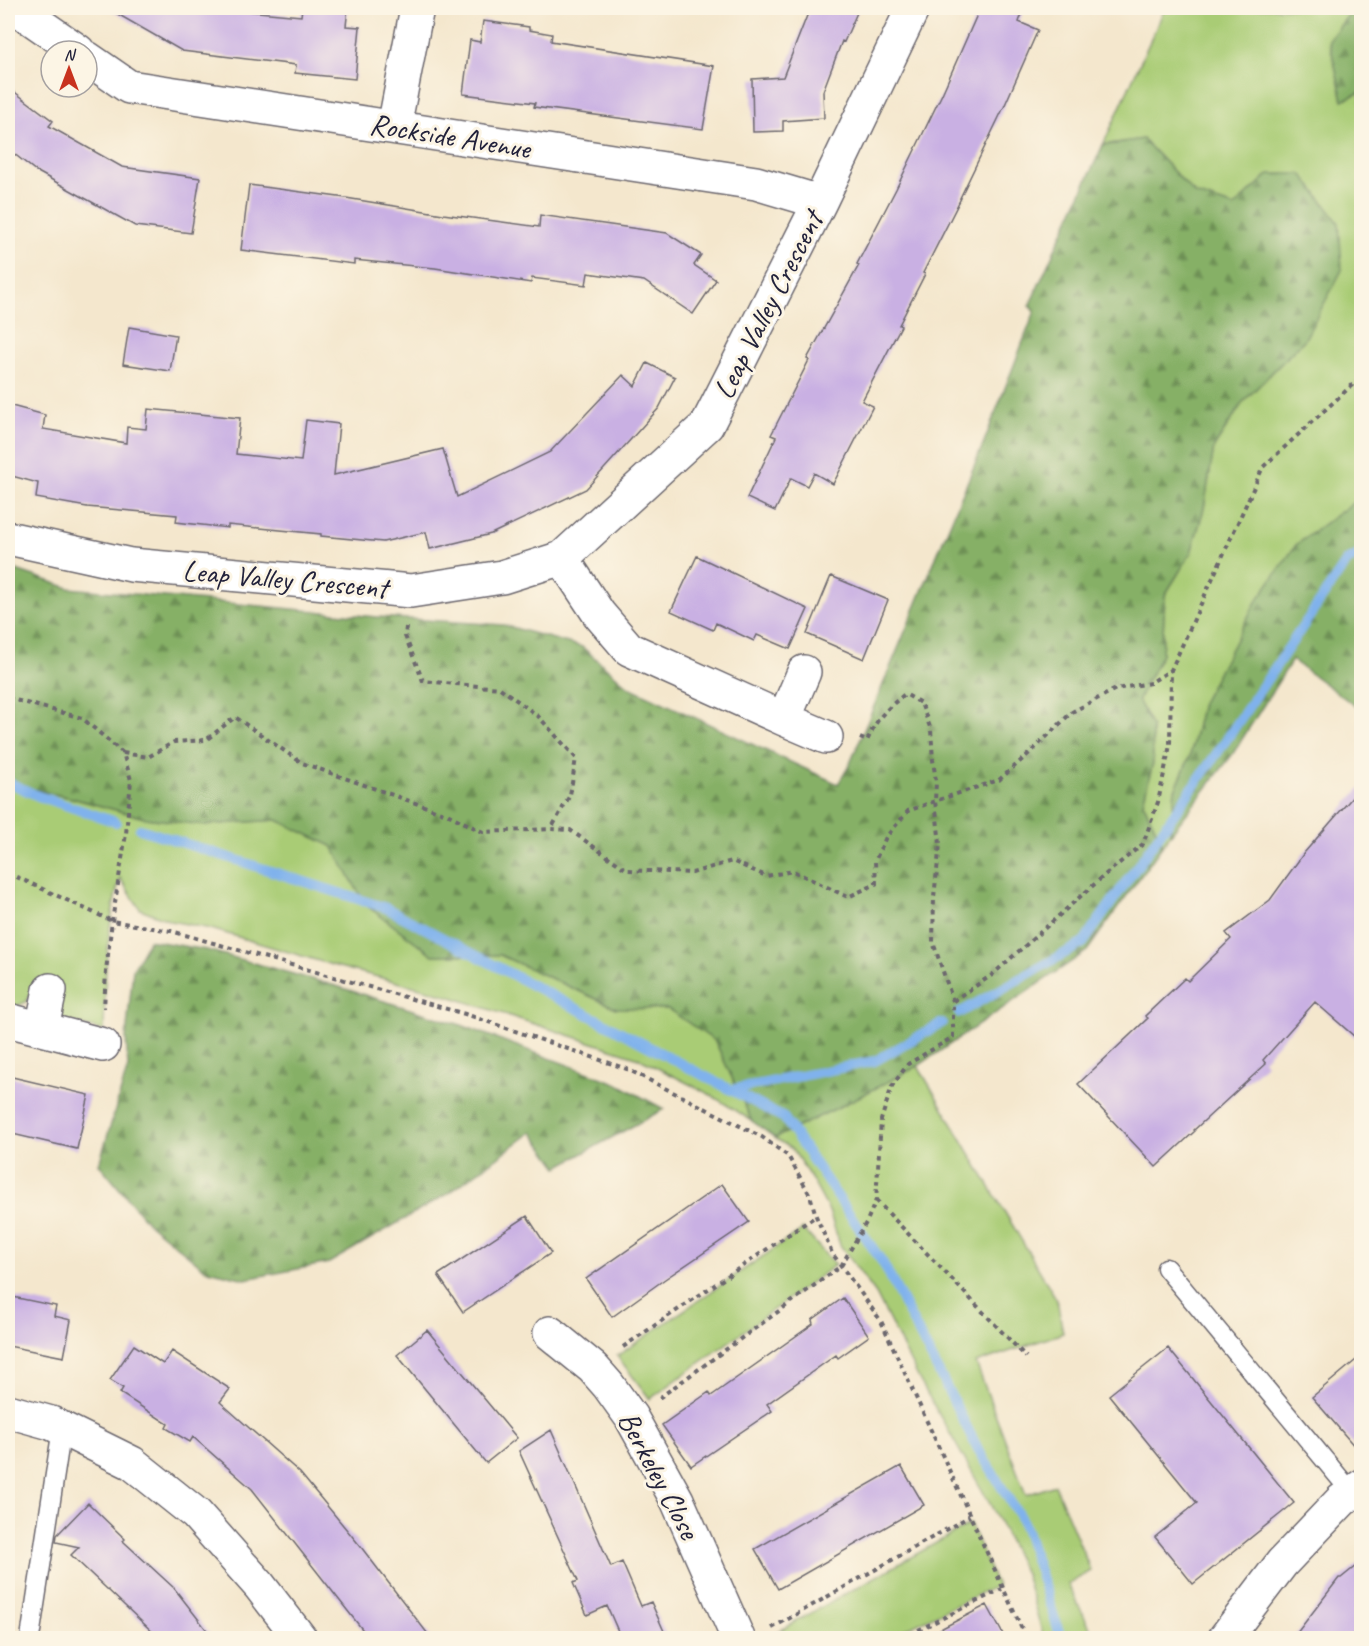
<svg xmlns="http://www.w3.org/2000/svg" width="1369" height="1646" viewBox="0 0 1369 1646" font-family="Caveat,sans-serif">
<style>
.green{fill:#a9cc75;stroke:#667758;stroke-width:1.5}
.forest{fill:url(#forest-firs);stroke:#546950;stroke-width:1.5}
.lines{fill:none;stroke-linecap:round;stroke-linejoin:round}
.stream{stroke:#80b2ec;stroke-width:10}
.building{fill:#c9b0e3}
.service-casing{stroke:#6c676e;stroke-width:21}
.minor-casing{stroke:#6c676e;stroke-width:36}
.path{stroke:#6c676e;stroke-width:4;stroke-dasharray:4.5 4.5;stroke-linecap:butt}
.service{stroke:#fff;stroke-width:18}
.minor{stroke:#fff;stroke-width:33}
.labels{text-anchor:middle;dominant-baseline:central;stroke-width:6;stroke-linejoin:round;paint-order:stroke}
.street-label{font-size:30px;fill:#22223b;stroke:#fcf5e5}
</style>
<defs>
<pattern id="forest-firs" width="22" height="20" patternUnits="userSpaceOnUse" patternTransform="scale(1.5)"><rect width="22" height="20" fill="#86b066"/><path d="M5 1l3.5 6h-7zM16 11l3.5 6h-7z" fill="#6d8f55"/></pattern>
</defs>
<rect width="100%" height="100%" fill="#fcf5e5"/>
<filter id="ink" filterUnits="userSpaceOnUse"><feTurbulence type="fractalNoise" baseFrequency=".0167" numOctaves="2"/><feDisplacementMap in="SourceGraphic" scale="12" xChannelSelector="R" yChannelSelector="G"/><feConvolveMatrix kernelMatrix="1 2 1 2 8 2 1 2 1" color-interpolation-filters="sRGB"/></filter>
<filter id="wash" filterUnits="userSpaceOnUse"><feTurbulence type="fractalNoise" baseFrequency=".008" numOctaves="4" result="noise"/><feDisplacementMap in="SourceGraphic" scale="24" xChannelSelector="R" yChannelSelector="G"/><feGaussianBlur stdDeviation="1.35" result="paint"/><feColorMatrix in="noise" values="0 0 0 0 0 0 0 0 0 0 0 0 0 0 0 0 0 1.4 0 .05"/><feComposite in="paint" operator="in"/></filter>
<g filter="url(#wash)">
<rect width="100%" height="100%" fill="#f4e7cd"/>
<!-- green -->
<path class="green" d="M 1165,8 L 1354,8 L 1329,40 L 1343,100 L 1361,92 L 1361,497 L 1296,545 L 1230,653 L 1202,703 L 1190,756 L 1175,790 L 1170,835 L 1163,845 L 1143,802 L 1153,763 L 1152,727 L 1138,700 L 1162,654 L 1165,595 L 1191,553 L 1204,508 L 1214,447 L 1243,402 L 1305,339 L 1269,174 L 1234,207 L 1195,194 L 1143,139 L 1103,145 Z
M 8,784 L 72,798 L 145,818 L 204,825 L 277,820 L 332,846 L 366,905 L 433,955 L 500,955 L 616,1008 L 668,1009 L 715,1041 L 752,1121 L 711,1095 L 636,1057 L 436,992 L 339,967 L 211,929 L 171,921 L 140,909 L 120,878 C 106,927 105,980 104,1031 L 64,1020 L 57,1010 L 58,985 L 36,980 L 26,1002 L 8,1010 Z
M 918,1066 L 1057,1300 L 1063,1333 L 976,1363 L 1026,1495 L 1055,1485 L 1091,1571 L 1068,1584 L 1095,1638 L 1044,1638 L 1025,1574 L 994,1511 L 920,1381 L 876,1294 L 840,1245 L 829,1211 L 812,1180 L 793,1150 L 775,1138 L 845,1104 Z
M 803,1229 L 835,1265 L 650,1399 L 617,1356 Z
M 970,1524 L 997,1586 L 886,1638 L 766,1638 Z"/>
<!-- forest -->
<path class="forest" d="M 1354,8 L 1361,8 L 1361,92 L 1343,100 L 1329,40 Z
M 1143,139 L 1195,194 L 1234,207 L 1269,174 L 1302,174 L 1339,223 L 1342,270 L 1305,339 L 1243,402 L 1214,447 L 1204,508 L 1191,553 L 1165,595 L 1162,654 L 1138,700 L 1152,727 L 1153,763 L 1143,802 L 1163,845 L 1087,951 L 918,1066 L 845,1104 L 775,1138 L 752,1121 L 715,1041 L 668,1009 L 616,1008 L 500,955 L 433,955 L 366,905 L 332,846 L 277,820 L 204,825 L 145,818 L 72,798 L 8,784 L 8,567 L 69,588 L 377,617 L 504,625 L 582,647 L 629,687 L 838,784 L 849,766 L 982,447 L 1035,311 L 1029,306 L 1103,145 Z
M 1361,497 L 1361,710 L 1292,660 L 1232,755 L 1170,835 L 1175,790 L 1190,756 L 1202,703 L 1256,602 L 1296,545 Z
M 149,940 L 207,950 L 336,986 L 461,1025 L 616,1083 L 664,1109 L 558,1167 L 532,1132 L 449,1193 L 329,1263 L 245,1279 L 205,1269 L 147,1222 L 99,1164 L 128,1067 L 126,1038 L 133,969 Z"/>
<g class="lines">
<!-- stream -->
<path class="stream" d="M 8,782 L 38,796 L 116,822
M 140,829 L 386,908 L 784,1118 L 883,1263 L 978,1449 L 1023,1522 L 1061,1638
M 959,1013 L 1083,943 L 1222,746 L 1347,561 L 1362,553
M 731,1090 L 875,1061 L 942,1023"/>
</g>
<g id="blocks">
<!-- building -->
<path class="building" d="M 107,8 L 213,8 L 301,16 L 302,8 L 348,8 L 346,26 L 360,27 L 355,79 L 295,73 L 296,65 L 182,51 Z
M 810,8 L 859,8 L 844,42 L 842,41 L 823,91 L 824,118 L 783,121 L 783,131 L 753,132 L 752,79 L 783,77 Z
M 980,8 L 1024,8 L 1019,22 L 1038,30 L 1004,107 L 960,198 L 961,198 L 923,273 L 925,274 L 899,325 L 901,326 L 862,401 L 873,406 L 833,484 L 814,473 L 807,486 L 791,478 L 775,511 L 747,498 L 776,437 L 771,435 L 809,360 L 807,359 L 859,265 L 857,264 L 896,189 L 942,94 Z
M 483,21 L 529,27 L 529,30 L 552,34 L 551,41 L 714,66 L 703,129 L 534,107 L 535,103 L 463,94 L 470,40 L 480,42 Z
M 8,87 L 53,121 L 49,126 L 122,167 L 200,178 L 191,233 L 135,226 L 36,171 L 8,149 Z
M 249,185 L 346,198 L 443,214 L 539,227 L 540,215 L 667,233 L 701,255 L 694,265 L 716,280 L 693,314 L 644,281 L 588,273 L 586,285 L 532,278 L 531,283 L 435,268 L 354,260 L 354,264 L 241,250 Z
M 129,327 L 176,335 L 170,371 L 123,364 Z
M 647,363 L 675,377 L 659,408 L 586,489 L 491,534 L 430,549 L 426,532 L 383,542 L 321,536 L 321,534 L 228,525 L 228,528 L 176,522 L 177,515 L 87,507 L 36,498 L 38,483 L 8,475 L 8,405 L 45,415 L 43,429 L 126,443 L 127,427 L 146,429 L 148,409 L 240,418 L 236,454 L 301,461 L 306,420 L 339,424 L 334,475 L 443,449 L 457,497 L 550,452 L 623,375 L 635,386 Z
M 697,556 L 808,609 L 790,649 L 757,635 L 754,641 L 716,623 L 713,630 L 671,611 Z
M 831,576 L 888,600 L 864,659 L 807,634 Z
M 1362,786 L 1362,1043 L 1315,1002 L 1263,1060 L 1266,1064 L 1194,1130 L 1195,1131 L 1156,1167 L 1078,1084 L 1148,1018 L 1145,1016 L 1185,978 L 1188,981 L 1231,939 L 1226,933 L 1270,900 L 1304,853 Z
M 8,1076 L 89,1095 L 77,1149 L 8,1133 Z
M 722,1184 L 749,1222 L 665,1279 L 612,1317 L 586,1279 Z
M 527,1216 L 551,1253 L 463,1312 L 438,1275 Z
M 8,1296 L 56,1306 L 54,1316 L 71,1320 L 64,1357 L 8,1346 Z
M 843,1298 L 869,1336 L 838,1358 L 836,1355 L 767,1404 L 772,1411 L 691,1466 L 662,1425 L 709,1392 L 711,1396 L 813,1324 L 812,1320 Z
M 427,1330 L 517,1438 L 486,1463 L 397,1355 Z
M 134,1345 L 163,1364 L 172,1351 L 230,1389 L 220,1402 L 300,1473 L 361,1547 L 431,1638 L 369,1638 L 252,1489 L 193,1437 L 190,1442 L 166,1428 L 168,1424 L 120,1393 L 123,1388 L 110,1380 Z
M 1168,1348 L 1294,1503 L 1193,1584 L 1155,1537 L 1197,1503 L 1109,1395 Z
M 1362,1355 L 1362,1455 L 1312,1397 Z
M 551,1430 L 611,1567 L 622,1562 L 641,1606 L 651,1602 L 667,1638 L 621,1638 L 607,1606 L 587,1615 L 573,1583 L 578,1581 L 519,1451 Z
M 901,1466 L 924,1505 L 778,1589 L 755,1549 Z
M 88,1503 L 125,1539 L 123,1541 L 174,1588 L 213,1638 L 159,1638 L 71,1555 L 79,1547 L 56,1542 L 57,1535 Z
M 1362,1561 L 1362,1623 L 1350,1638 L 1293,1638 L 1339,1578 L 1341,1578 Z
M 987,1605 L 1005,1638 L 923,1638 Z"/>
</g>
</g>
<g filter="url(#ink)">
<use href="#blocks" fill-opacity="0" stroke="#6c676e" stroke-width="1.5"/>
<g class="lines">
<defs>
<path id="service" d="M 1166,1268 L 1352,1493
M 30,1638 L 62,1428"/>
<path id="minor" d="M 16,8 L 78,51
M 87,58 L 129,87 L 756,183 L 820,202
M 394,127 L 417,8
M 8,538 L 131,565 L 411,591 L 502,577 L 562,558
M 784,719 L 804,672
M 826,737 L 784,719 L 629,649 L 599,614 L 562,558 L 707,425 L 820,202 L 913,8
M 8,1020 L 103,1045
M 42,1028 L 50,990
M 550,1333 L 593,1368 L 608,1385 L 631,1417 L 677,1500 L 738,1638
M 8,1411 L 51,1423 L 132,1463 L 196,1514 L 259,1585 L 300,1638
M 1225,1638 L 1282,1563 L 1342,1500 L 1362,1486"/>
</defs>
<!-- service casing -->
<use href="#service" class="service-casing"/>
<!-- minor casing -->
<use href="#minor" class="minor-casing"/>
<!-- path -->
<path class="path" d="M 406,627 L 405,636 L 423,681 L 500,688 L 538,716 L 576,758 L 570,795 L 551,829
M 8,698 L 82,718 L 123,753 L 131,780 L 126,834 L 112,921 L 106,971 L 104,1008
M 123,753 L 148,757 L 174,742 L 206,740 L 235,717 L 302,763 L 449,815 L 483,832 L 551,829 L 570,830 L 627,870 L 692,873 L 732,861 L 766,876 L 793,871 L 848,897 L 876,884 L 875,861 L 886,837 L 908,811 L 935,801 L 999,780 L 1033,750 L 1072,712 L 1116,689 L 1150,683 L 1171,670
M 8,873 L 112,921 L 171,931 L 465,1014 L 627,1069 L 762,1137 L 788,1156 L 810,1195 L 816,1216 L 832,1253 L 881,1321 L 1026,1638
M 953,1001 L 992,975 L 1107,873 L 1143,844 L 1158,802 L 1170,745 L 1171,670 L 1263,467 L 1362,376
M 876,1200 L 1026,1357
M 623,1347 L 816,1216
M 659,1398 L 841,1266 L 867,1221 L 876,1200 L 881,1120 L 892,1086 L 908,1064 L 953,1037 L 953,1001 L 933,942 L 934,897 L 940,844 L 935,801 L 936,782 L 933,760 L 931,730 L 921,703 L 905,694 C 885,710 877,718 867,741 L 860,738
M 772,1628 L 970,1516
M 902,1638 L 1002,1589"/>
<!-- service -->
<use href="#service" class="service"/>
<!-- minor -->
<use href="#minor" class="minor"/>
</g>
</g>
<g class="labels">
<!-- street labels -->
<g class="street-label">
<text transform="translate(450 136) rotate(9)">Rockside Avenue</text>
<text transform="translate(768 305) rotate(-63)">Leap Valley Crescent</text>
<text transform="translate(285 579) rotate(5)">Leap Valley Crescent</text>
<text transform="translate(659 1475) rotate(62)">Berkeley Close</text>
</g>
</g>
<!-- margin -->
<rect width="1369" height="1646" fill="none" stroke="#fcf5e5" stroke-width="30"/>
<!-- north arrow -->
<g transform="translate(69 69)"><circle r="28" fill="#fcf5e5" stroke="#a5a1a1" stroke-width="1.5"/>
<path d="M0-4.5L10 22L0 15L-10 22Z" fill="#c8321e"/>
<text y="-9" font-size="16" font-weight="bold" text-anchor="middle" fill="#22223b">N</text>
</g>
</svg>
